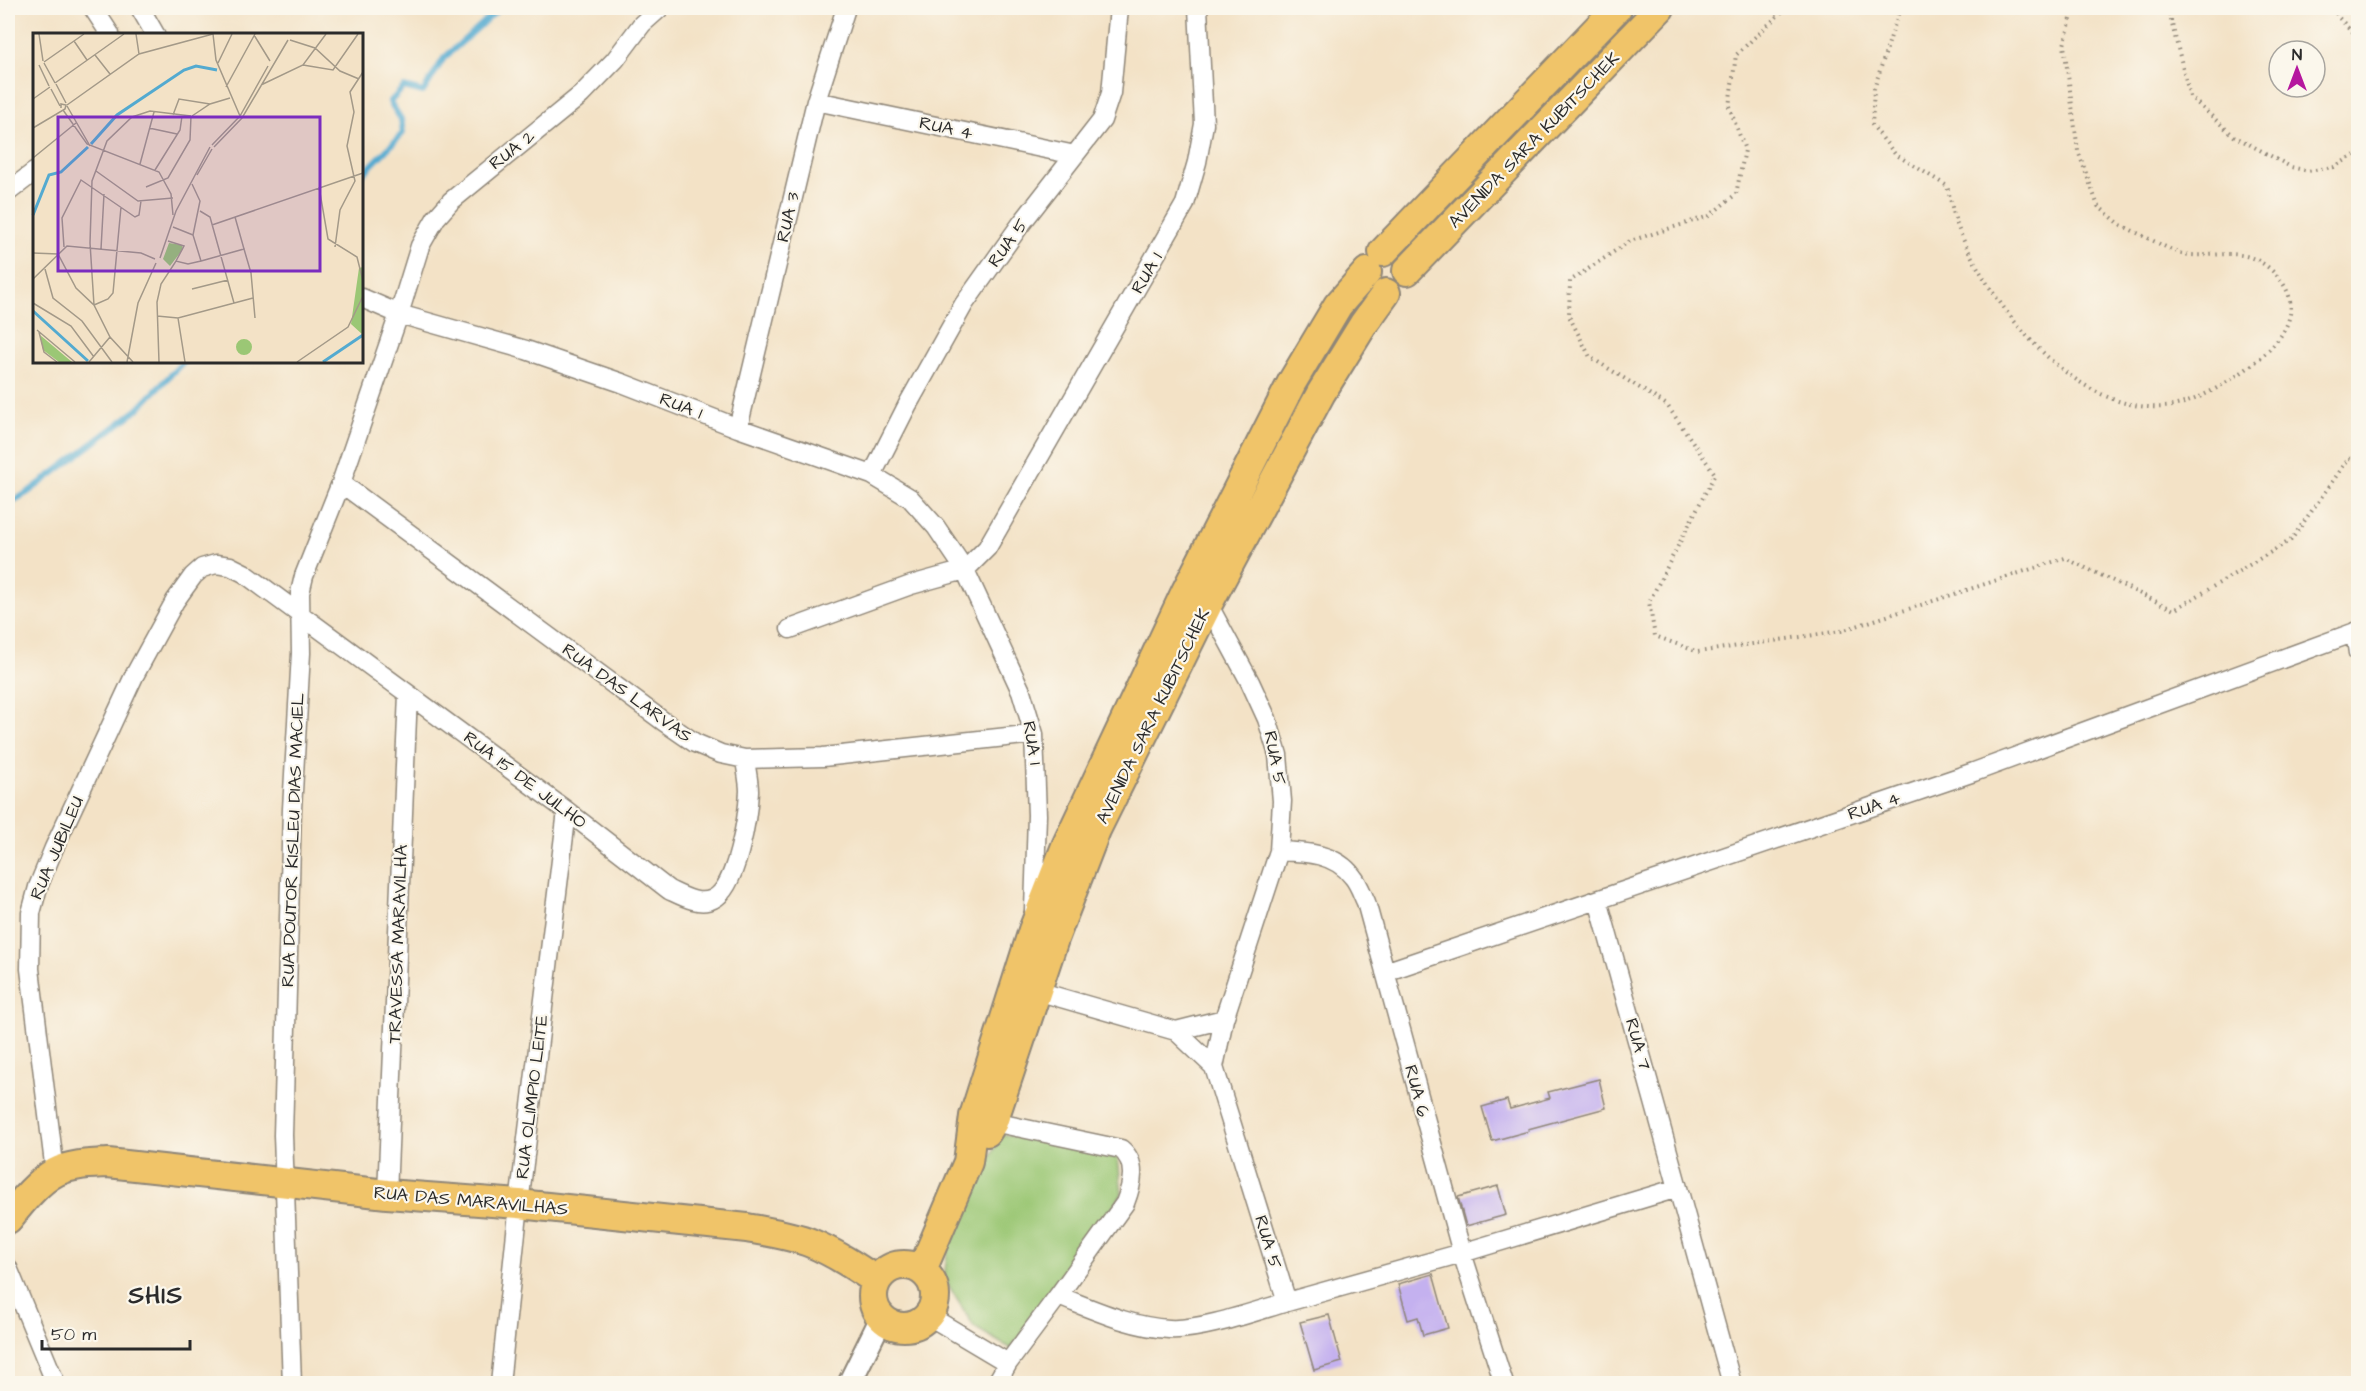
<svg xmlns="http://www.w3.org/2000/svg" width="2366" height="1391" viewBox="0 0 2366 1391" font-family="'Architects Daughter',sans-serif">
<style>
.green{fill:#9bc775;stroke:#637950;stroke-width:1.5}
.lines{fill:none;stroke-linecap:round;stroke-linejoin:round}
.stream{stroke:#53aad0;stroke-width:6}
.building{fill:#c4b1ef}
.minor-casing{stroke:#8f8678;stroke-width:21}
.tertiary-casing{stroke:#8f8678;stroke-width:26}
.primary-casing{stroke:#8f8678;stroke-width:32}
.path{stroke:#8f8678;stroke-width:4;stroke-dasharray:1.5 4.5;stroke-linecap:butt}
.minor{stroke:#fff;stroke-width:18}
.tertiary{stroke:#fff;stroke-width:22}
.primary{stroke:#f0c469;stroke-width:28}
.labels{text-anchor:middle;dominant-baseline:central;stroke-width:4.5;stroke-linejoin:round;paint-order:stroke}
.street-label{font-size:18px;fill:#2b2b2b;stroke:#fbf7ec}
.district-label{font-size:24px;font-weight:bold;letter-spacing:1.5px;fill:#2b2b2b;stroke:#fbf7ec}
.inset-river{fill:none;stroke:#53aad0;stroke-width:3}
.inset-road{fill:none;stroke:#a39988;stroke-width:1.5}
.view{fill:#7b2cbf;fill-opacity:0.15;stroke:#7b2cbf;stroke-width:3}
.inset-edge{fill:none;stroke:#2b2b2b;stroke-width:3}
</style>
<rect width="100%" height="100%" fill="#fbf7ec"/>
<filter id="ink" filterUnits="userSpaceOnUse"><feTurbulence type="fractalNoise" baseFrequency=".0167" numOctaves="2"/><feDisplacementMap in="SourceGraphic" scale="12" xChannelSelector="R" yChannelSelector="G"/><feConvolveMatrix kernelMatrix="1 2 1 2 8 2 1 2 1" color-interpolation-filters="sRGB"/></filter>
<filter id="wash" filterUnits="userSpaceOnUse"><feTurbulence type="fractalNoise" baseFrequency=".008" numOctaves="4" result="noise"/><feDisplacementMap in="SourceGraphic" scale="24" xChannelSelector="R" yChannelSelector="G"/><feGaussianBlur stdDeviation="1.35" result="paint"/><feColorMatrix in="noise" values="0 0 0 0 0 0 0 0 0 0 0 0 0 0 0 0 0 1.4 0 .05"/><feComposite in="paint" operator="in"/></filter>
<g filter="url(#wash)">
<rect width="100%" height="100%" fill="#f3e2c6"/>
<!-- green -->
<path class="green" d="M 1002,1134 L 1118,1158 L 1122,1194 L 1011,1349 L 974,1327 L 944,1278 L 949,1240 Z"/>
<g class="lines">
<!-- stream -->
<path class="stream" d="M 362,175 L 403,133 L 401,119 L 390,102 L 404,87 L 423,92 L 444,58 L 500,8
M 8,504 L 27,493 L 137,410 L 183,362"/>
</g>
<g id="blocks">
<!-- building -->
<path class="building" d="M 1599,1079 L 1606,1108 L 1528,1129 L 1529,1131 L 1492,1141 L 1482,1107 L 1507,1100 L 1510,1109 L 1550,1098 L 1548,1092 Z
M 1498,1186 L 1506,1215 L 1466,1226 L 1458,1197 Z
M 1433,1274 L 1448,1328 L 1423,1335 L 1418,1317 L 1408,1320 L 1398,1284 Z
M 1329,1315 L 1342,1362 L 1314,1370 L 1300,1322 Z"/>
</g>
</g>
<g filter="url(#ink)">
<use href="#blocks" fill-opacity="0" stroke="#8f8678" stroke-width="1.5"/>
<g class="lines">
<defs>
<path id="minor" d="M 93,8 L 110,34
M 140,8 L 155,34
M 816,101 L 1075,155
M 8,192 L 34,172
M 362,298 L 399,314 L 526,350 L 622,383 L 738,428 L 872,475 L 910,498 L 936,527 L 965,570 L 1021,691 L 1034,734 L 1037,815 L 1034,910
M 738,428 L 816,101 L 846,8
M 872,475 L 908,404 L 964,304 L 1021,224 L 1102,120 L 1111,93 L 1119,8
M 341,483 L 663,721 L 695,743 L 721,754 L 745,759 L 823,757 L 1034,734
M 1208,604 L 1250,682 L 1267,719 L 1278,755 L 1282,801 L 1279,851 L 1224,1019 L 1214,1067 L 1287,1302 L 1462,1253 L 1678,1188 L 1732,1384
M 790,629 L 911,585 L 965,570 L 987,548 L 1185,204 L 1197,162 L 1204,124 L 1198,8
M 2355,632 L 2358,653
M 1279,851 C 1305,852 1336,853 1353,877 C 1359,884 1362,894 1366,902 L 1462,1253 L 1504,1384
M 1598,900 L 1678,1188
M 1385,972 L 1974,772 L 2358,631
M 1037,991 L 1176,1031 L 1214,1067
M 1176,1031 L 1224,1019
M 993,1122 L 1121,1149 C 1138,1163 1132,1185 1125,1203 L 1058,1296
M 55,1172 L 30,969 L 31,913 L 38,887 L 54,848 L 134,676 L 175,601 L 193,576 L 202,568 L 216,564 L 230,566 L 244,573 L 567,811 L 669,890 C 682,896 699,906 713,899 C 737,888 748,815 749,791 C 749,781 746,769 745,759
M 387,1194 L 408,694
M 8,1268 L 56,1384
M 929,1316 L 1008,1363
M 292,1384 L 283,1135 L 292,809 L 301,653 L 300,593 L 304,576 L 341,483 L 399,314 L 420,246 L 436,218 L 451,201 L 581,95 L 615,60 L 642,24 L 660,8
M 500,1384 L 519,1204 L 567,811
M 996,1384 L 1008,1363 L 1058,1296 C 1095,1310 1131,1327 1169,1329 C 1200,1331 1256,1311 1287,1302"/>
<path id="tertiary" d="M 849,1384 L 882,1317"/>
<path id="primary" d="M 1383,252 L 1617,8
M 1407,271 L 1660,8
M 987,1132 L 993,1122 L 1054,939 L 1096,830 L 1208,604 L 1321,393 L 1363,325 L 1386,293
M 8,1219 C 20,1204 38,1181 56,1172 C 71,1164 91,1164 108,1163 L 387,1194 L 519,1204 L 747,1228 C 768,1232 791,1235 811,1243 C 835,1253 856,1267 877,1281
M873 1296a31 31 0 1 1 62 0a31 31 0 1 1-62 0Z
M 922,1270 L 968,1162 L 974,1116 L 1033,930 L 1066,846 L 1186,591 L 1292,382 L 1338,305 L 1367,272"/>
</defs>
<!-- minor casing -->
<use href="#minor" class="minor-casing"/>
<!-- tertiary casing -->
<use href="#tertiary" class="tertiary-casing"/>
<!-- primary casing -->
<use href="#primary" class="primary-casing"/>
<!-- path -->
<path class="path" d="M 1786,8 L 1736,55 L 1729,106 L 1745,150 L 1736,194 L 1709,216 L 1630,241 L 1570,281 L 1569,316 L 1590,357 L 1667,405 L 1715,474 L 1649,602 L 1655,636 L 1698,652 L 1841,631 L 2065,558 L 2174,610 L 2291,540 L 2349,458 L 2358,460
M 1900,8 L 1874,89 L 1872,125 L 1895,154 L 1947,186 C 1951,200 1953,216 1959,230 C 1990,304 2073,413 2163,407 C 2186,406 2211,392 2230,380 C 2270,355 2320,312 2269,268 C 2239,243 2211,261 2178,253 L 2121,225 L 2098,206 L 2078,151 L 2064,45 L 2074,8
M 2168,8 L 2190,97 L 2234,136 L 2291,167 L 2308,171 L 2334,167 L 2358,153
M 2333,8 L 2339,18 L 2358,37"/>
<!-- minor -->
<use href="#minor" class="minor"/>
<!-- tertiary -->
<use href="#tertiary" class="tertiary"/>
<!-- primary -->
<use href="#primary" class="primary"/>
</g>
</g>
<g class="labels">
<!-- street labels -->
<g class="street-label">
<text transform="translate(946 128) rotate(12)">RUA 4</text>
<text transform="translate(1534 140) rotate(-46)">AVENIDA SARA KUBITSCHEK</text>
<text transform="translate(512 150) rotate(-38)">RUA 2</text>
<text transform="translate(788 217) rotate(-77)">RUA 3</text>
<text transform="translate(1008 243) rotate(-54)">RUA 5</text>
<text transform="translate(1147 273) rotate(-60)">RUA 1</text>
<text transform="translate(681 406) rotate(21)">RUA 1</text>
<text transform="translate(627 693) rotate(36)">RUA DAS LARVAS</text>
<text transform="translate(1153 716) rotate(-64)">AVENIDA SARA KUBITSCHEK</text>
<text transform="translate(1032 743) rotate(81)">RUA 1</text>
<text transform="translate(1275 758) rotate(79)">RUA 5</text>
<text transform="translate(525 780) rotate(37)">RUA 15 DE JULHO</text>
<text transform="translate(1874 806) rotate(-19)">RUA 4</text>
<text transform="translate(293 840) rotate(-88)">RUA DOUTOR KISLEU DIAS MACIEL</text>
<text transform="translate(57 848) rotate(-67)">RUA JUBILEU</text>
<text transform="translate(398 944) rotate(-88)">TRAVESSA MARAVILHA</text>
<text transform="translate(1638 1044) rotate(74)">RUA 7</text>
<text transform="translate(1417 1091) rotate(75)">RUA 6</text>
<text transform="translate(532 1097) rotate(-83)">RUA OLIMPIO LEITE</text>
<text transform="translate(471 1201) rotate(5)">RUA DAS MARAVILHAS</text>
<text transform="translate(1268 1242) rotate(73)">RUA 5</text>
</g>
<!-- district labels -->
<g class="district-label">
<text x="156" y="1296">SHIS</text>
</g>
</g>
<!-- overview -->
<g transform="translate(33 33)">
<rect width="330" height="330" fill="#f3e2c6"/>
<path d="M 136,210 L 149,212 L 150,216 L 137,233 L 130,226 ZM 330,234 L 330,302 L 318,291 L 326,235 ZM 7,302 L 39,329 L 26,329 L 10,317 ZM203 314a8 8 0 1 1 16 0a8 8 0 1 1-16 0Z" fill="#9bc775"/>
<path class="inset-river" d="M 58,111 L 84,82 L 151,37 L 163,33 L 184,37M 0,182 L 16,142 L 28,139 L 55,114M 0,278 L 55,328M 290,329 L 330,302"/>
<path class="inset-road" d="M 6,1 L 10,28M 103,1 L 106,21M 180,1 L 183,27 L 207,83M 221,2 L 237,28M 257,7 L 282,15 L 307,38 L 326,46M 41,8 L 54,27M 62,22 L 77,41M 11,29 L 51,1M 11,30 L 22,50M 185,30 L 199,1M 6,32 L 16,53M 270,32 L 300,37 L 325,1M 22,50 L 91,1M 23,51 L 33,70M 228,52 L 270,32 L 293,1M 193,54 L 222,1M 18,56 L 27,73M 0,66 L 17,54M 34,72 L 106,21 L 180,1M 34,73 L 57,113M 30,77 L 54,111 L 126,139 L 138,161 L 140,182M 140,82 L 146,66 L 177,71M 159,83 L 177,71 L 197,65M 0,95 L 32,76 L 33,72 L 28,71 L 28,75M 116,95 L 144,101M 179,112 L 207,83 L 235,33M 181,114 L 209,85 L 255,7M 0,125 L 43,90M 107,131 L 121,79M 122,137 L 147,97 L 149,83M 63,138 L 105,168 L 140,165M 164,142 L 179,116M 159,151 L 167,168 L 160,202 L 168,228 L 211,216 L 218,240 L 222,285M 113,154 L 135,145 L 157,107 L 158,83M 286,154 L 295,206 L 324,224 L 330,248M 167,178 L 177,184 L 201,270M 202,184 L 211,216M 179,192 L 330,140M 140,194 L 160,202M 135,208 L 151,213 L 143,228M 31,214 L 29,185 L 48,147 L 102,184 L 106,182 L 108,168M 302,214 L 307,177 L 322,148 L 314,113 L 321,79 L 317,59 L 330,39M 68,216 L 71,161M 0,220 L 25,221 L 43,255 L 61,272 L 75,266 L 80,260 L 88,174M 127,225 L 143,178 L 177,114M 12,236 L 20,265 L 49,288 L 79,329M 0,246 L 34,213 L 108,220 L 122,226M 159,256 L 195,247M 0,270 L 38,293 L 61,324M 124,283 L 145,285 L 220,265M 145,285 L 152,329M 4,297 L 42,329M 6,299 L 11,319 L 24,329M 56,329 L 77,304M 94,329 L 105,270 L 123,230M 100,329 L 77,304 L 61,272 L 57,210 L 59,148 L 74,108 L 99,84 L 117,78 L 158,83M 126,329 L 124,269 L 128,251 L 143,228 L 155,231 L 168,228M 264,329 L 315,294 L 330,263"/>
<path class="view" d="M 25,84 L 287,84 L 287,238 L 25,238 Z"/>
<rect width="330" height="330" class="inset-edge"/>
</g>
<!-- margin -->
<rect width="2366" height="1391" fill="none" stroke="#fbf7ec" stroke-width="30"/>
<!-- north arrow -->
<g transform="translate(2297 69)"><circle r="28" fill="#fbf7ec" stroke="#a8a59f" stroke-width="1.5"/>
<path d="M0-4.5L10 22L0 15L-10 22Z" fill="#b5179e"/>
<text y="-9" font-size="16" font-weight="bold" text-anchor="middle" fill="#2b2b2b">N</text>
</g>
<!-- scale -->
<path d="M42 1340v9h148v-9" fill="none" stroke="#2b2b2b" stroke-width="3"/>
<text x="51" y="1340" font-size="18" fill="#2b2b2b" stroke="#fbf7ec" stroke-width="4.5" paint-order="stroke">50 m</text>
</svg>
